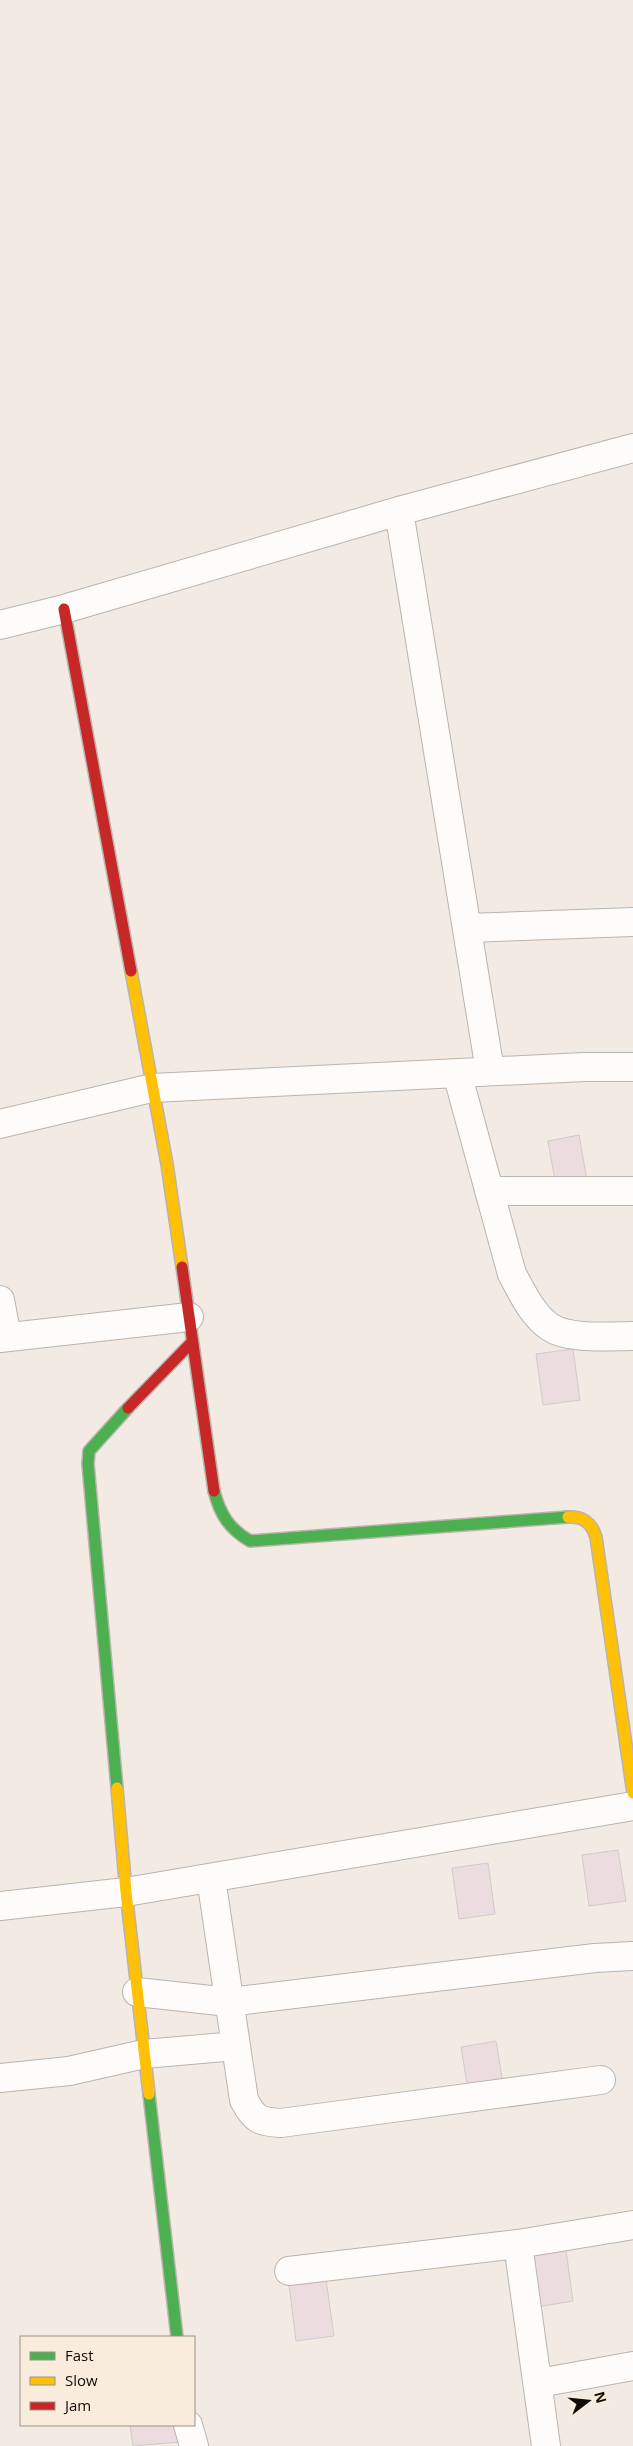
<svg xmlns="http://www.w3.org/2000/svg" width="633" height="2446" viewBox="0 0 633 2446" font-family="'Open Sans',sans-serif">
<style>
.building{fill:#ecdce0;stroke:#d0cac8}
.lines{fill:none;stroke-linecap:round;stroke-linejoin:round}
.street-casing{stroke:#bab4ae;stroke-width:30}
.fast-casing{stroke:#bab4ae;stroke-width:14}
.slow-casing{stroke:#bab4ae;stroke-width:14}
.jam-casing{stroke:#bab4ae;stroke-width:14}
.street{stroke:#fdfcfb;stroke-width:28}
.fast{stroke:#4caf50;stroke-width:11}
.slow{stroke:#ffc107;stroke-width:11}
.jam{stroke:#c62828;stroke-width:11}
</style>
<rect width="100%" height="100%" fill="#f3ebe3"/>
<!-- building -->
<path class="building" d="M 579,1135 L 587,1180 L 556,1186 L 548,1141 Z
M 573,1349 L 580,1400 L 543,1405 L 536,1354 Z
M 618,1850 L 626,1901 L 589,1906 L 582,1855 Z
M 488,1863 L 495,1914 L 459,1919 L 452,1868 Z
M 496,2041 L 503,2084 L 468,2090 L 461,2047 Z
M 566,2250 L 573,2301 L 537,2307 L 530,2255 Z
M 325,2272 L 334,2336 L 296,2341 L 288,2277 Z
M 130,2425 L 179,2425 L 181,2442 L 133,2446 Z"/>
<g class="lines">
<defs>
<path id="street" d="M 399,511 L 490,1071
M 0,625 L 64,609 L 399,511 L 633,448
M 467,928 L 633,922
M 457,1073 L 512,1274 C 522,1292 532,1315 550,1327 C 569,1340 610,1336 633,1336
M 0,1124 L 152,1088 L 584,1067 L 633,1067
M 489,1191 L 633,1191
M 0,1300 L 7,1337
M 0,1338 L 189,1317
M 211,1878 L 244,2100 C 254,2119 259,2122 281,2123 L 601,2080
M 0,1906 L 126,1892 L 633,1806
M 137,1992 L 229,2002 L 595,1958 L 633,1956
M 0,2078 L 69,2071 L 144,2054 L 236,2046
M 518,2244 L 546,2446
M 289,2271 L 518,2244 L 633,2225
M 539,2383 L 633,2366
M 188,2425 L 194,2446"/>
<path id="fast" d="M 214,1491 C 220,1514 229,1529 250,1541 L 568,1517
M 117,1788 L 88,1464 L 89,1451 L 128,1408
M 149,2094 L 177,2337"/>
<path id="slow" d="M 131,971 L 167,1164 L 182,1267
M 568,1517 C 583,1516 591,1522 596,1537 L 633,1793
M 117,1788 L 126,1892 L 149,2094"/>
<path id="jam" d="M 64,609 L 131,971
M 182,1267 L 214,1491
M 128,1408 L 192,1342"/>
</defs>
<!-- street casing -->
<use href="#street" class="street-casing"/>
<!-- fast casing -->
<use href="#fast" class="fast-casing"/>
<!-- slow casing -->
<use href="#slow" class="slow-casing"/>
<!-- jam casing -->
<use href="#jam" class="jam-casing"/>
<!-- street -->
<use href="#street" class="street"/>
<!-- fast -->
<use href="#fast" class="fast"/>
<!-- slow -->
<use href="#slow" class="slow"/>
<!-- jam -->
<use href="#jam" class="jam"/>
</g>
<!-- legend -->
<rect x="20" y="2336" width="175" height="90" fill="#f9ecdd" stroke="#9b9287"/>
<rect x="30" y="2352" width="25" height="8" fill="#4caf50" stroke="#9b9287"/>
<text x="65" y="2361" font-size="15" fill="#0f0b06">Fast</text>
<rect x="30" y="2377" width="25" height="8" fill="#ffc107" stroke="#9b9287"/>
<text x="65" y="2386" font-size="15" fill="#0f0b06">Slow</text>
<rect x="30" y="2402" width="25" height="8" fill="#c62828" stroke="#9b9287"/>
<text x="65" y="2411" font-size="15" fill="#0f0b06">Jam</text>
<!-- north arrow -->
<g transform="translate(588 2401) rotate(74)" stroke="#f9ecdd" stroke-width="4" paint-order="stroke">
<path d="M0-4L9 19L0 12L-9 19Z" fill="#0f0b06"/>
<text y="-8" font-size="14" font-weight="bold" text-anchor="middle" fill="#0f0b06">N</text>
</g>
</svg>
